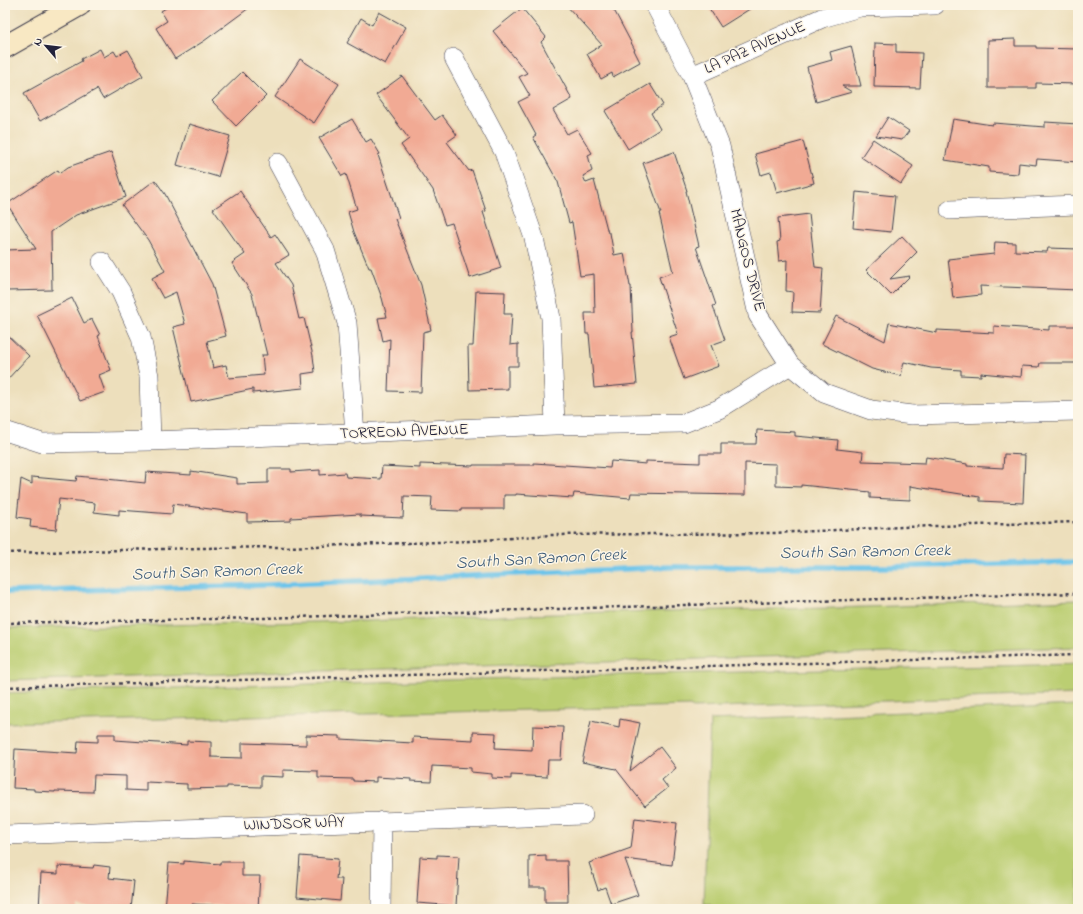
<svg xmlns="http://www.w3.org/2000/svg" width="1083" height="914" viewBox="0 0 1083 914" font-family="'Indie Flower',sans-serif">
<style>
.green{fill:#bbce72;stroke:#6e7856}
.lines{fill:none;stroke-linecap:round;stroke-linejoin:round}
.stream{stroke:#6cc4ea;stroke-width:5.5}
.building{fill:#f1aa94}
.street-casing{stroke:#403e4e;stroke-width:20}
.secondary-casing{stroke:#403e4e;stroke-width:24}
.path{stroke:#403e4e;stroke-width:2.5;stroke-dasharray:3 3;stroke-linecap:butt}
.street{stroke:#fff;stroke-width:19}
.secondary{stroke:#f8e8c3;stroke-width:22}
.labels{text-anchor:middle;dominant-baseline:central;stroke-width:3;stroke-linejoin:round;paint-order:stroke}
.street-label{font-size:16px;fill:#22223b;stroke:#fcf5e5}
.water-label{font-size:17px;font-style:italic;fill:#3c5b78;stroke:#fcf5e5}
</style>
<rect width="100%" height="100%" fill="#fcf5e5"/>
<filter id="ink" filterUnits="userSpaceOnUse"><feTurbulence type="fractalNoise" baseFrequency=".025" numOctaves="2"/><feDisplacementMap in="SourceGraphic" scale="8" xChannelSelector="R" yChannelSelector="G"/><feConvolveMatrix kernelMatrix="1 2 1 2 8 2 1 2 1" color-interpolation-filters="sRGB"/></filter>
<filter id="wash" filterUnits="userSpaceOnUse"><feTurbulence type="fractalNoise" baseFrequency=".012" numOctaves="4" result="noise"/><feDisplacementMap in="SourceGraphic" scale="16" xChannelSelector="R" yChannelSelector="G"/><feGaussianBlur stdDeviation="0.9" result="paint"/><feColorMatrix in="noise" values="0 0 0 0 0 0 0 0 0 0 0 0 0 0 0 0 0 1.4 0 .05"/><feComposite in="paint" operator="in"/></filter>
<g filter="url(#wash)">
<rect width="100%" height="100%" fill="#eddfbc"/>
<!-- green -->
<path class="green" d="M 1078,600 L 1078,647 L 5,681 L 5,628 L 366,621 L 609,612 L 835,608 Z
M 1078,664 L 1078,694 L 693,708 L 690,706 L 5,723 L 5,693 L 616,675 Z
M 1078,705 L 1078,909 L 711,909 L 711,905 L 704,905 L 710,720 Z"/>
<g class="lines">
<!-- stream -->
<path class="stream" d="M 5,592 L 268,585 L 669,567 L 887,567 L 1078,562"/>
</g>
<g id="blocks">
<!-- building -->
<path class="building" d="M 171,5 L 253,5 L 204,41 L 175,59 L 156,28 L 167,21 L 161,11 Z
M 566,5 L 609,5 L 615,12 L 635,50 L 634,50 L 640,62 L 613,77 L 612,73 L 601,79 L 587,54 L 602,45 Z
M 707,5 L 756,5 L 721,27 Z
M 522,8 L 546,37 L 541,42 L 572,99 L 553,110 L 567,134 L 577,129 L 592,153 L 588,155 L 592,171 L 583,176 L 586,183 L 594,180 L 608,233 L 610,233 L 614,255 L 624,253 L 630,286 L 631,286 L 633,332 L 632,332 L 637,384 L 594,388 L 589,334 L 586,334 L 585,313 L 595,313 L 594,274 L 580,276 L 572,222 L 569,223 L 558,182 L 533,137 L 536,135 L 518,102 L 530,96 L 519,77 L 527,73 L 493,31 Z
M 379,12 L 406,27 L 385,64 L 347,43 L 361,18 L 372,25 Z
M 1015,39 L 1015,46 L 1036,46 L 1036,48 L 1078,49 L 1078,84 L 1036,83 L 1036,88 L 988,88 L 988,40 Z
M 875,43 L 896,44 L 896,52 L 922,53 L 920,88 L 874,87 Z
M 851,46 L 861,86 L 842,86 L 852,92 L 816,102 L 807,67 L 832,60 L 830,52 Z
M 100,49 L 104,57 L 114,51 L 117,56 L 128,50 L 143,76 L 103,99 L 97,89 L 40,121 L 24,93 L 82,61 L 81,59 Z
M 300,59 L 339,84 L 314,123 L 275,97 Z
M 242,72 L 266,96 L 236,126 L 212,101 Z
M 402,76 L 435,120 L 442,115 L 457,135 L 447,142 L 469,171 L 472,170 L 486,211 L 483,212 L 501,268 L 470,278 L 452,223 L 445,225 L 433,190 L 401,145 L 409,139 L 376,95 Z
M 650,84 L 663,105 L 651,113 L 660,129 L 628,149 L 605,111 Z
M 888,117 L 909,131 L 902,140 L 876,136 Z
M 352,119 L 366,142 L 371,139 L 380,154 L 378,155 L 399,218 L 395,219 L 421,285 L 431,330 L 423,332 L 421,392 L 388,391 L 390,339 L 383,341 L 378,318 L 387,317 L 382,298 L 371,268 L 369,268 L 354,232 L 348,212 L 357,209 L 346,174 L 342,176 L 319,138 Z
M 953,119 L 992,125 L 993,123 L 1045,127 L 1045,122 L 1078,124 L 1078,162 L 1037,159 L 1036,165 L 1019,163 L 1018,174 L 989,172 L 989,167 L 945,160 Z
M 189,124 L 230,136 L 218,177 L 177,165 Z
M 873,139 L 913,166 L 901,184 L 861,157 Z
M 803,141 L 814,183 L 777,193 L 771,172 L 761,175 L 755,154 Z
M 111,152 L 126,197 L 76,215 L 51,232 L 52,290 L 7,291 L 6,250 L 36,249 L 7,204 L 58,170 L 60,173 L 68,167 Z
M 674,152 L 687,191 L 686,191 L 699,246 L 696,247 L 716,305 L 713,306 L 725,340 L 711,345 L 719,366 L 684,379 L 669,337 L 678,334 L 659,277 L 673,272 L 659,213 L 661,213 L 643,163 Z
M 155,180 L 165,194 L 212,284 L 226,336 L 207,341 L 213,368 L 226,365 L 229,378 L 264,375 L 262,355 L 267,355 L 252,294 L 232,263 L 245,254 L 213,209 L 240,191 L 271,237 L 275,234 L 289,255 L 276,263 L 291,285 L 299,319 L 304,318 L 313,356 L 315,372 L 302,374 L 303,388 L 253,393 L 253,389 L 191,402 L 173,327 L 185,324 L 176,292 L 163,298 L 152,278 L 165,271 L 148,240 L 122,205 Z
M 856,192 L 895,196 L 891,232 L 853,228 Z
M 809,214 L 815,267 L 823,268 L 820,313 L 792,312 L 793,292 L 786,291 L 787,260 L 779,261 L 777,242 L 780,241 L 778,218 Z
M 902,236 L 917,252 L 890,279 L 910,276 L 891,295 L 866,270 Z
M 995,242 L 1015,243 L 1015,251 L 1047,252 L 1048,248 L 1078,249 L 1078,290 L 980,286 L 981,295 L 953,298 L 948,259 L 994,254 Z
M 476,291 L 505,292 L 504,314 L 512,314 L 510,345 L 518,344 L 518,366 L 508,366 L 508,389 L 469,390 L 468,346 L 473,346 Z
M 72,298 L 84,323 L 92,319 L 100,335 L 98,336 L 111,370 L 99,375 L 105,392 L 80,401 L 37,315 Z
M 836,316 L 885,341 L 889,323 L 937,333 L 937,330 L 994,333 L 994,326 L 1049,330 L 1049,326 L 1078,326 L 1078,363 L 1040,363 L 1039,367 L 1022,366 L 1021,377 L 981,373 L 981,376 L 961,375 L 961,370 L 931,368 L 904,362 L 901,376 L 872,369 L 822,344 Z
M 5,333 L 29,356 L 5,382 Z
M 757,430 L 795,432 L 795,436 L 838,440 L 837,449 L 863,452 L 862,461 L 925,463 L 926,457 L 967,464 L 967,466 L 1003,468 L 1004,454 L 1025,455 L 1023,503 L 980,501 L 980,497 L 910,486 L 910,500 L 870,498 L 870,492 L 801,485 L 801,487 L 776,486 L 776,464 L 745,463 L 745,495 L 631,493 L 630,498 L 574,493 L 573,498 L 516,494 L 516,495 L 504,495 L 504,509 L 461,509 L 461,511 L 431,510 L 432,497 L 404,496 L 403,518 L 360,516 L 360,514 L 291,518 L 291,521 L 247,522 L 247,514 L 173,504 L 172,514 L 119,510 L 119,515 L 94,512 L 95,503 L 59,499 L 56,530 L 30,527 L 31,519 L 17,517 L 21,479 L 32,484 L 32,477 L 76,481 L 77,476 L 145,483 L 146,472 L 191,475 L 191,471 L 237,478 L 237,484 L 268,483 L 268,469 L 291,469 L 291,472 L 320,470 L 320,475 L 345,473 L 346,477 L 381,479 L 382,466 L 420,468 L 420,464 L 473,466 L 473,465 L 534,465 L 534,463 L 610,468 L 611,461 L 646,464 L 646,461 L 700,463 L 700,454 L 721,454 L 721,444 L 756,444 Z
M 620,719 L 640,723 L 630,771 L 660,747 L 676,768 L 662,780 L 668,788 L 645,806 L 616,769 L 582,762 L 591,721 L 619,727 Z
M 533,726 L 563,727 L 561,760 L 548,760 L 547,777 L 511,775 L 511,779 L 492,778 L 492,774 L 471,772 L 471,768 L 432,766 L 431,782 L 411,781 L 411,779 L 376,777 L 376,782 L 353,781 L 353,779 L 318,778 L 318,771 L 283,770 L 283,777 L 261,776 L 261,787 L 227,786 L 227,788 L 187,789 L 187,784 L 146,782 L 146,791 L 126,790 L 126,776 L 94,775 L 93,792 L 55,791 L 55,792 L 34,791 L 34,789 L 13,788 L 15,749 L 77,753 L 78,741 L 98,742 L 98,734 L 115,734 L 115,740 L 187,745 L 187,741 L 211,742 L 211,757 L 242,758 L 242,743 L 306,745 L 306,735 L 340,736 L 340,739 L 413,743 L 413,737 L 473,740 L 473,732 L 496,733 L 495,748 L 532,750 Z
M 635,818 L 677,823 L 672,865 L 625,859 L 638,895 L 611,904 L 605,887 L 598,890 L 589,863 L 631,848 Z
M 437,855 L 459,856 L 456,906 L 417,903 L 420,857 L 437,858 Z
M 546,855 L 546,861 L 567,861 L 568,902 L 545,902 L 545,887 L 529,887 L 529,856 Z
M 300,856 L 338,859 L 336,879 L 342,879 L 340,901 L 297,897 Z
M 184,861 L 220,864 L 220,862 L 242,862 L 242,876 L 260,876 L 258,908 L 192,904 L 192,909 L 165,909 L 169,863 L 184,864 Z
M 94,865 L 110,867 L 109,878 L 134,881 L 131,909 L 114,909 L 76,905 L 76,909 L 39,909 L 41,873 L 58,874 L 58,866 L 93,868 Z"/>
</g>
</g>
<g filter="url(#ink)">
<use href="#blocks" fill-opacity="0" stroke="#403e4e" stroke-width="1"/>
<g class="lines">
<defs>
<path id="street" d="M 655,5 L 692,76 L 720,146 L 758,315 L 790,365 L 824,393 L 871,410 L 912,415 L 1078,411
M 454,58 L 504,152 L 534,238 L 551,318 L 555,425
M 692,76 L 822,18 L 860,7 L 935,5
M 278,163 L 325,250 L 347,323 L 355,434
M 950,210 L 1078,205
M 102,262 L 121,292 L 141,337 L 149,376 L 151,441
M 5,431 L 42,443 L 151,441 L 555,425 L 684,423 L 719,409 L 790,365
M 5,835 L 583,815
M 381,909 L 382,821"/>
<path id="secondary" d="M 5,47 L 79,5"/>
</defs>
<!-- street casing -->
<use href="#street" class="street-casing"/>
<!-- secondary casing -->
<use href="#secondary" class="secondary-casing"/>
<!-- path -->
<path class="path" d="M 5,553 L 200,548 L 285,547 L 471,541 L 550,535 L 773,533 L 903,527 L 1078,522
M 5,623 L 262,618 L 1078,593
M 5,687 L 1078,655"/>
<!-- street -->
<use href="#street" class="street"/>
<!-- secondary -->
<use href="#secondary" class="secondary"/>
</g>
</g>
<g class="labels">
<!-- street labels -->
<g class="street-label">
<text transform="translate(755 48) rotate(-24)">LA PAZ AVENUE</text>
<text transform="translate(747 260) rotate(76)">MANGOS DRIVE</text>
<text transform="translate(404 432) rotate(-2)">TORREON AVENUE</text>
<text transform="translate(294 824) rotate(-2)">WINDSOR WAY</text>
</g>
<!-- water labels -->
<g class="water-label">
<text transform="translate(865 552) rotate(-1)">South San Ramon Creek</text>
<text transform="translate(541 559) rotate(-3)">South San Ramon Creek</text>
<text transform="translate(217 572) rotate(-2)">South San Ramon Creek</text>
</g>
</g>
<!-- margin -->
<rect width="1083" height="914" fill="none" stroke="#fcf5e5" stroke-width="20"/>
<!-- north arrow -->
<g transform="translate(46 46) rotate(298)" stroke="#fcf5e5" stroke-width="3" paint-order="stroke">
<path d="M0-3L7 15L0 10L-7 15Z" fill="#22223b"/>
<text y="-6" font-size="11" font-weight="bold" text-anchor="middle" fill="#22223b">N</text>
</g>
</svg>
